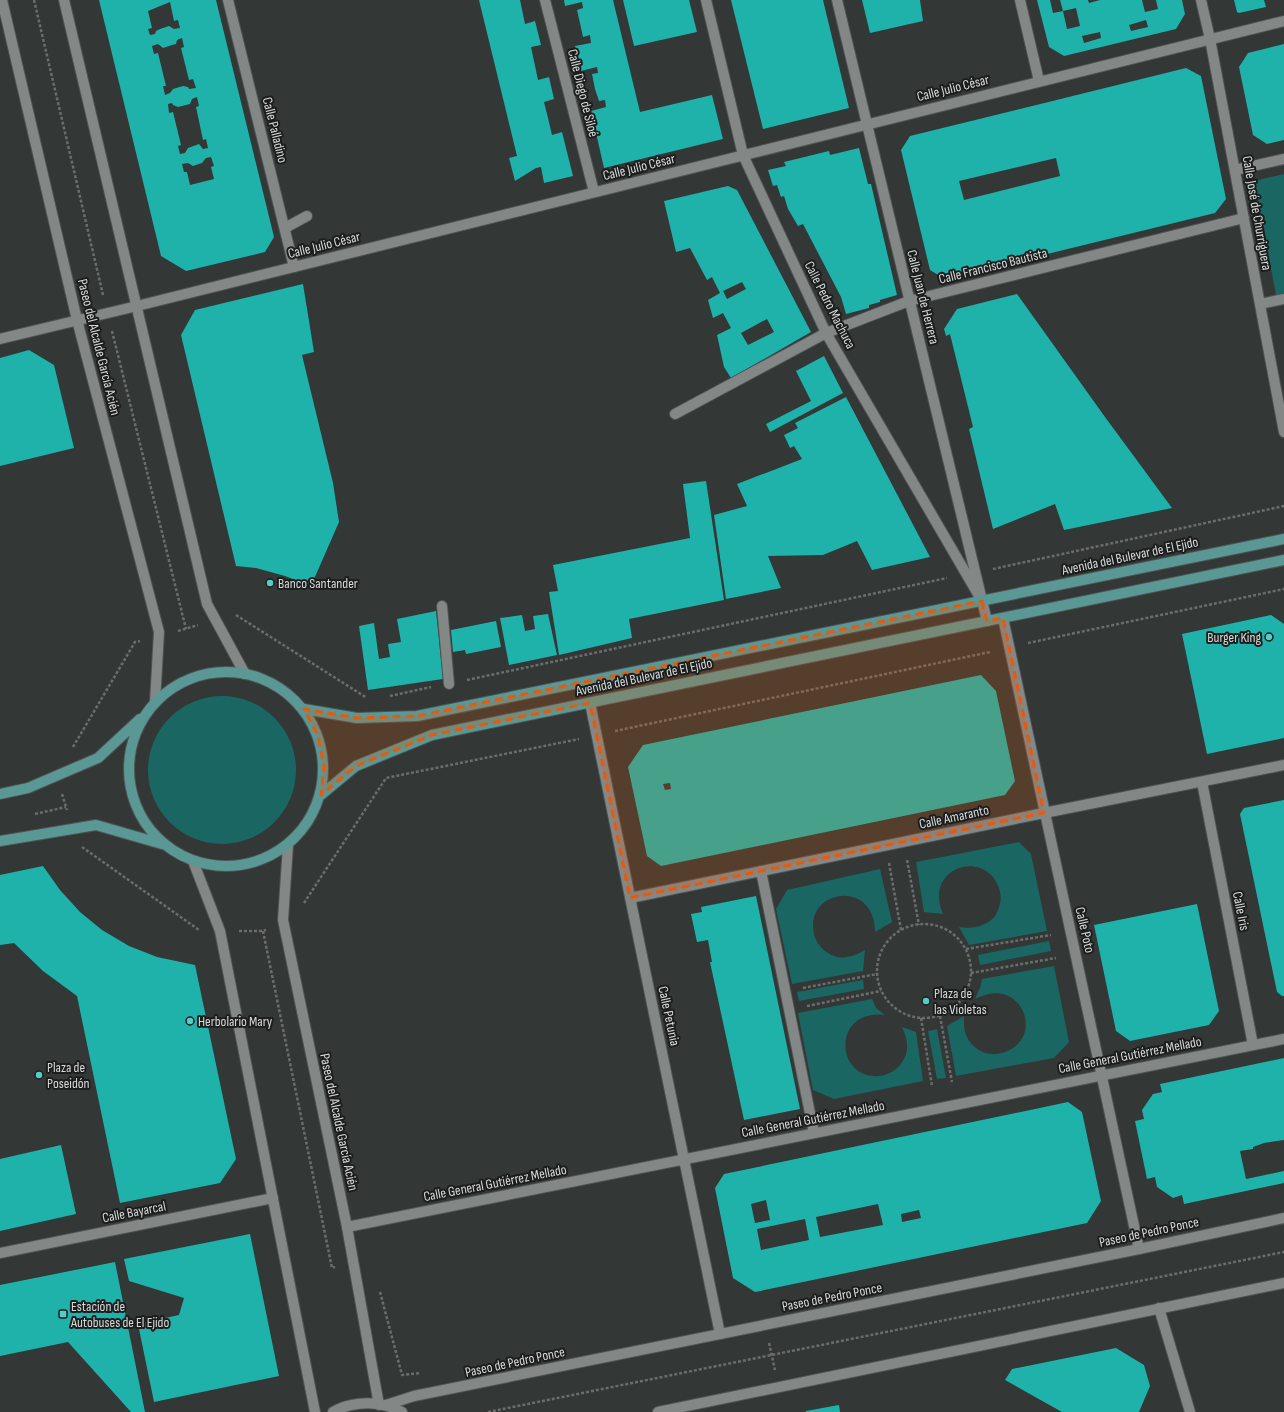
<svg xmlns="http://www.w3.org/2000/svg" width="1284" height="1412" viewBox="0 0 1284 1412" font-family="'Sofia Sans Condensed',sans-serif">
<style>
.green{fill:#1a6663}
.building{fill:#1eb2ab;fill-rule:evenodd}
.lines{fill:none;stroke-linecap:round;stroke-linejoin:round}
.pedestrian-casing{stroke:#4f5353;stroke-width:12}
.minor-casing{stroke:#4f5353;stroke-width:12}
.tertiary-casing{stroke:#4f5353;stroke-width:12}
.secondary-casing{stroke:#4f5353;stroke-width:12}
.primary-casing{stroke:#4f5353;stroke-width:12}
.path{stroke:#6a6d6c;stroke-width:2.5;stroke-dasharray:3 2;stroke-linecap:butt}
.pedestrian{stroke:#838887;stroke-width:10}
.minor{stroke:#838887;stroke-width:10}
.tertiary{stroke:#838887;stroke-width:10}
.secondary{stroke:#838887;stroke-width:10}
.primary{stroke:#599894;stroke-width:10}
.marked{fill:#e8590c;fill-opacity:0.2;stroke:#e8590c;stroke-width:3;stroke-dasharray:8 5;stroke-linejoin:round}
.poi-dot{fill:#54cdc7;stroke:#1c1e1e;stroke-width:1.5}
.labels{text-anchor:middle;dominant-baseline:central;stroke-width:4;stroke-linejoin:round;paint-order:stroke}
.street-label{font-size:14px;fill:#d8dada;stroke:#1c1e1e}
.poi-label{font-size:14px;fill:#d8dada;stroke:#1c1e1e;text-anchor:start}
</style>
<rect width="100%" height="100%" fill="#333736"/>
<!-- green -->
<path class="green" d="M 1284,174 L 1284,299 L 1277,300 L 1254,181 Z
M148 770a74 74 0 1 1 148 0a74 74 0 1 1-148 0Z
M 1019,842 L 1031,854 L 1047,931 L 969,945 L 959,927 C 972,929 986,927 995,916 C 999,910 1002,900 1000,892 C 990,847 922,865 943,914 L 924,912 L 916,862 Z
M 880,869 L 892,922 L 875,932 C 875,878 804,889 814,934 C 816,942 821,949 828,953 C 841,961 853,957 865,950 L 863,971 L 792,984 L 776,909 L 787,890 Z
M 1049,941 L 1051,951 L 980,965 L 978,955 Z
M 1054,966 L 1069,1042 L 1054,1058 L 956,1076 L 947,1026 L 964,1016 C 963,1030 966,1042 979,1050 C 986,1055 997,1055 1005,1052 C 1046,1037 1021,974 975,999 L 980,988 L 982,979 Z
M 863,980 L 864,989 L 799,1001 L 797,992 Z
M 872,999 L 876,1008 L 885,1015 C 832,1008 834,1080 880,1076 C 888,1075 896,1070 901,1064 C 910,1052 908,1040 902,1027 L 916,1032 L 923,1081 L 834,1099 L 813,1090 L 798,1013 Z
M 937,1029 L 946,1078 L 937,1079 L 928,1031 Z"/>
<!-- building -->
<path class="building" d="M 99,0 L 216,0 L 274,237 L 265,252 L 186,271 L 161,256 ZM 170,2 L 174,21 L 178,20 L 180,28 L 174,29 L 169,26 L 160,29 L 156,31 L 155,34 L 150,35 L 148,29 L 152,28 L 148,11 ZM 182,38 L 184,47 L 181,48 L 189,80 L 193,79 L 196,88 L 189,89 L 188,87 L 183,86 L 173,89 L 170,93 L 165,95 L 163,86 L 166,86 L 158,53 L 154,54 L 152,46 L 158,44 L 163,48 L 172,45 L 176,44 L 177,40 ZM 197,97 L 199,106 L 196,107 L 203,140 L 206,139 L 208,148 L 203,149 L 199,144 L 188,148 L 185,153 L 180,154 L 178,146 L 181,145 L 173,112 L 169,113 L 168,104 L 172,103 L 173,105 L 178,107 L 190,104 L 192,99 ZM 211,157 L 214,166 L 211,167 L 214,179 L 190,185 L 187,172 L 184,172 L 182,164 L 188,163 L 193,166 L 202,163 L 206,158 Z
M 479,0 L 520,0 L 525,24 L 535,21 L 541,45 L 531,47 L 538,80 L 549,77 L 554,99 L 544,102 L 548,118 L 552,135 L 562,132 L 573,176 L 544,183 L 541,167 L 536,168 L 515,181 L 509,158 L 517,156 Z
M 564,0 L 613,0 L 640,112 L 712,95 L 723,139 L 604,168 L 591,111 L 606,107 L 605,100 L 599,101 L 595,89 L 592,74 L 598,73 L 597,67 L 581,71 L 575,46 L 591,43 L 590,35 L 583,37 L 580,23 L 577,10 L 583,8 L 582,2 L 565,6 Z
M 623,0 L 689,0 L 697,32 L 634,46 Z
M 731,0 L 823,0 L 849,108 L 763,129 Z
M 862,0 L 920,0 L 923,21 L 870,33 Z
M 1037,0 L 1050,0 L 1053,13 L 1063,11 L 1067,29 L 1080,26 L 1076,8 L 1063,11 L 1060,0 L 1088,0 L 1089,3 L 1100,0 L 1142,0 L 1145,12 L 1158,9 L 1156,0 L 1182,0 L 1185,14 L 1176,29 L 1064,56 L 1049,47 ZM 1146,20 L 1148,27 L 1131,31 L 1129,25 ZM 1100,32 L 1101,38 L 1084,43 L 1082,36 Z
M 1234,0 L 1264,0 L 1266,7 L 1239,13 L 1237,12 Z
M 1284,44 L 1284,140 L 1267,144 L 1253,135 L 1239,67 L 1248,53 Z
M 1186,68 L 1201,76 L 1226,199 L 1215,213 L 945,279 L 930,270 L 901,150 L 910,136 ZM 1056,158 L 1060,176 L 964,200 L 959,181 Z
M 859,148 L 868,184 L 871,184 L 897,295 L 880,300 L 880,302 L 869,305 L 869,308 L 846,314 L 841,297 L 803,224 L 798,226 L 788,209 L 784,196 L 781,197 L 777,185 L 773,186 L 768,170 L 786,166 L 784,162 L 829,151 L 830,155 Z
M 728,186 L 737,190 L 811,332 L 731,378 L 724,367 L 717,335 L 731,328 L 723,313 L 713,318 L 708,300 L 720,293 L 712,277 L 707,280 L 690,248 L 676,252 L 664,201 ZM 742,282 L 746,289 L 727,299 L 723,291 ZM 767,319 L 774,332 L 748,345 L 741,333 Z
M 303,284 L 314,352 L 302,355 L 333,483 L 339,522 L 311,586 L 285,576 L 256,568 L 236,566 L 181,335 L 195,310 Z
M 1017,294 L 1105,417 L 1172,508 L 1064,530 L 1055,504 L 993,529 L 969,429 L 973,427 L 950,334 L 946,336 L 944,329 L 957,309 Z
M 29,350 L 54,365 L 74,448 L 0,466 L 0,358 Z
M 824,356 L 843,393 L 770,432 L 766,424 L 811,401 L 796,371 Z
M 846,397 L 930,557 L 872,570 L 857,541 L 823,555 L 768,556 L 781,588 L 726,599 L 714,515 L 747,506 L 737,484 L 802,459 L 794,446 L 790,448 L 784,435 L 798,428 L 795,423 Z
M 706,481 L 724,600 L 629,619 L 632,638 L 559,655 L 549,592 L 558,591 L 553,565 L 690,538 L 683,484 Z
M 436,611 L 443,679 L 368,690 L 359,626 L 374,623 L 379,659 L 390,657 L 388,644 L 401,642 L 397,619 Z
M 548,614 L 557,655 L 509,665 L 500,618 L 522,615 L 525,631 L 535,629 L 533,616 Z
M 1271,615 L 1284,624 L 1284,738 L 1207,754 L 1182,634 Z
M 496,621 L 501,647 L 466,654 L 465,650 L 453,652 L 451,630 Z
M 981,675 L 996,691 L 1015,781 L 1005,795 L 661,866 L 647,856 L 628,767 L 643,745 ZM 670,783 L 671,789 L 665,790 L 663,784 Z
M 1284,800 L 1284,996 L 1282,996 L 1277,992 L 1240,814 L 1244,808 Z
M 43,866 L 60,890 L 80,912 L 102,930 L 129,946 L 157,957 L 195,965 L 236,1159 L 220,1183 L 120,1203 L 77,996 L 43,971 L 14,943 L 0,945 L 0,875 Z
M 756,896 L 800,1109 L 744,1120 L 710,962 L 712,962 L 708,940 L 697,942 L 691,914 L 702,912 L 701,907 Z
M 1197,904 L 1219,1011 L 1209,1025 L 1130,1041 L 1116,1031 L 1094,925 Z
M 1284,1058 L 1284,1140 L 1264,1143 L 1253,1147 L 1253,1149 L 1240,1151 L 1246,1179 L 1284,1171 L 1284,1183 L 1184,1204 L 1182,1195 L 1173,1198 L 1157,1187 L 1155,1177 L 1147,1179 L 1135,1121 L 1144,1119 L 1142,1110 L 1153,1094 L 1162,1092 L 1160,1084 Z
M 1068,1102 L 1082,1112 L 1101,1201 L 1087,1223 L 755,1292 L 733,1278 L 715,1188 L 724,1174 ZM 766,1200 L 770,1220 L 755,1223 L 751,1204 ZM 878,1204 L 883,1225 L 820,1237 L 816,1217 ZM 919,1210 L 921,1218 L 902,1222 L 901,1214 ZM 805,1219 L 809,1240 L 761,1250 L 757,1229 Z
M 61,1145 L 76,1214 L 0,1231 L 0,1159 Z
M 250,1234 L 279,1376 L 154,1402 L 138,1324 L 179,1315 L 184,1298 L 129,1281 L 124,1259 Z
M 115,1262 L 145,1412 L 131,1412 L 68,1342 L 0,1356 L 0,1285 Z
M 1116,1348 L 1144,1365 L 1150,1386 L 1139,1412 L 1062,1412 L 1005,1380 L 1012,1369 Z
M 839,1405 L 840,1412 L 806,1412 L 806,1411 Z"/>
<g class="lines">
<defs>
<path id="pedestrian" d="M 442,606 L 449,684
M 761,871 L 814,1133"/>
<path id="minor" d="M 228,0 L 294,267
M 545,0 L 594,192
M 706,0 L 743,155 L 826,333 L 982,601
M 837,0 L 987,621
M 1020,0 L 1039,81
M 1201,0 L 1210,39 L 1284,432
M 1235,170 L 1284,159
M 285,228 L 307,216
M 1260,304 L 1284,299
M 675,414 L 826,333 L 909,301 L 1244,218
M 1003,618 C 1047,829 1095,1038 1139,1249
M 590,703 L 720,1334
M 1202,782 L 1253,1045
M 630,898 L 1044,813 L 1284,765
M 347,1227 L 1284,1039
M 0,1253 L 273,1198
M 1159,1308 L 1190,1412"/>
<path id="tertiary" d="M 0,339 L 137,306 L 1284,21"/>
<path id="secondary" d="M 2,0 L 77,320 L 159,632 L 155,702
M 64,0 L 207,604 L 245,674
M 288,845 L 283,920 L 347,1227 L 379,1405
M 193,861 L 220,931 L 315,1412
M 386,1405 L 414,1396 L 1139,1249 L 1284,1218
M 333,1412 C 348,1403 370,1401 387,1406 C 392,1407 397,1410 402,1412
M 658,1412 L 1284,1283"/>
<path id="primary" d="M129 769a97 97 0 1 1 194 0a97 97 0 1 1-194 0Z
M 304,709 L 357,718 L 417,716 L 1284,539
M 0,794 L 28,788 L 98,758 L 140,719
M 321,795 L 356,766 L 432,735 L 1284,560
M 0,841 L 96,825 L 162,844"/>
</defs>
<!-- pedestrian casing -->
<use href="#pedestrian" class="pedestrian-casing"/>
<!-- minor casing -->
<use href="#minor" class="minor-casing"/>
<!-- tertiary casing -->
<use href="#tertiary" class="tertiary-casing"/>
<!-- secondary casing -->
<use href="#secondary" class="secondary-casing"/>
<!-- primary casing -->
<use href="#primary" class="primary-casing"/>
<!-- path -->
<path class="path" d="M 34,0 L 103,295
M 112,331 L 186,629
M 993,569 L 1284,506
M 236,615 L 367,698
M 178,631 L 198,625
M 1028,643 L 1284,589
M 467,680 L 947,578
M 390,696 L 431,687
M 615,731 L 990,652
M 73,747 L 135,642 L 140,641
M 62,794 L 67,810
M 35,814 L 66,807
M 82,847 L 199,930
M 907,860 L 919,925
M 889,863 L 901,930
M 304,903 L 386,778 L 579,739
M877 971a47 47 0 1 1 94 0a47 47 0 1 1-94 0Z
M 239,931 L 263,931 L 266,930
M 263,931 L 332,1268 L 335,1267
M 966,949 L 1051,935
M 971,973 L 1056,958
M 803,988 L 877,974
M 807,1006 L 881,991
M 940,1016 L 952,1082
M 921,1018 L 932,1086
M 380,1292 L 402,1375 L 421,1373
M 769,1343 L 775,1370
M 488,1412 L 1284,1252"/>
<!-- pedestrian -->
<use href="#pedestrian" class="pedestrian"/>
<!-- minor -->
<use href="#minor" class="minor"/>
<!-- tertiary -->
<use href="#tertiary" class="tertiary"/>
<!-- secondary -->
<use href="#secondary" class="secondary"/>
<!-- primary -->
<use href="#primary" class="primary"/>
</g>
<!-- marked area -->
<path class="marked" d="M 982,601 L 987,621 L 1003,618 L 1044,813 L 630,898 L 590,703 L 432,735 L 356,766 L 321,795 L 324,766 L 318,736 L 304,709 L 357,718 L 417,716 Z"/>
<!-- markers -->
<g class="poi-dot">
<circle cx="270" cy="583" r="4"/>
<circle cx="1269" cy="637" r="4"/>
<circle cx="926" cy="1001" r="4"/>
<circle cx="190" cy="1021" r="4"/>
<circle cx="39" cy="1075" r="4"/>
<rect x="59" y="1310" width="8" height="8" rx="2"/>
</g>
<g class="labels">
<!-- street labels -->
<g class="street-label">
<text transform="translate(953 88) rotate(-14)">Calle Julio César</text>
<text transform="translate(583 93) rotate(76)">Calle Diego de Siloé</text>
<text transform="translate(275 130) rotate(76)">Calle Palladino</text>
<text transform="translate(639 167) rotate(-14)">Calle Julio César</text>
<text transform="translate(1257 213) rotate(80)">Calle José de Churriguera</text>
<text transform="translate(324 245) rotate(-14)">Calle Julio César</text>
<text transform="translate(993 266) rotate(-14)">Calle Francisco Bautista</text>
<text transform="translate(923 297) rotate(76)">Calle Juan de Herrera</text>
<text transform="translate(830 305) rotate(63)">Calle Pedro Machuca</text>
<text transform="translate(99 347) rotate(76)">Paseo del Alcalde García Acién</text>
<text transform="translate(1130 556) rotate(-12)">Avenida del Bulevar de El Ejido</text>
<text transform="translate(644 677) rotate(-12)">Avenida del Bulevar de El Ejido</text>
<text transform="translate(954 817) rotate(-12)">Calle Amaranto</text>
<text transform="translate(1241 911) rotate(79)">Calle Iris</text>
<text transform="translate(1085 930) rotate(77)">Calle Poto</text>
<text transform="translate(669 1016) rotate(78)">Calle Petunia</text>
<text transform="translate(1130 1055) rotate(-11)">Calle General Gutiérrez Mellado</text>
<text transform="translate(813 1119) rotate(-11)">Calle General Gutiérrez Mellado</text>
<text transform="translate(339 1122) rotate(78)">Paseo del Alcalde García Acién</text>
<text transform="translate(495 1183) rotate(-11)">Calle General Gutiérrez Mellado</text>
<text transform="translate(134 1212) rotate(-11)">Calle Bayarcal</text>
<text transform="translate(1149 1232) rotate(-12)">Paseo de Pedro Ponce</text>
<text transform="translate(832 1297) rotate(-11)">Paseo de Pedro Ponce</text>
<text transform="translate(515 1362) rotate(-12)">Paseo de Pedro Ponce</text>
</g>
<!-- poi labels -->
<g class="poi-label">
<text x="278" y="583">Banco Santander</text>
<text x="1261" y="637" text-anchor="end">Burger King</text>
<text x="934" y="993">Plaza de<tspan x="934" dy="16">las Violetas</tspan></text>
<text x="198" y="1021">Herbolario Mary</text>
<text x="47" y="1067">Plaza de<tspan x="47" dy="16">Poseidón</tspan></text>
<text x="71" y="1306">Estación de<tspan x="71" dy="16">Autobuses de El Ejido</tspan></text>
</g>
</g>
</svg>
